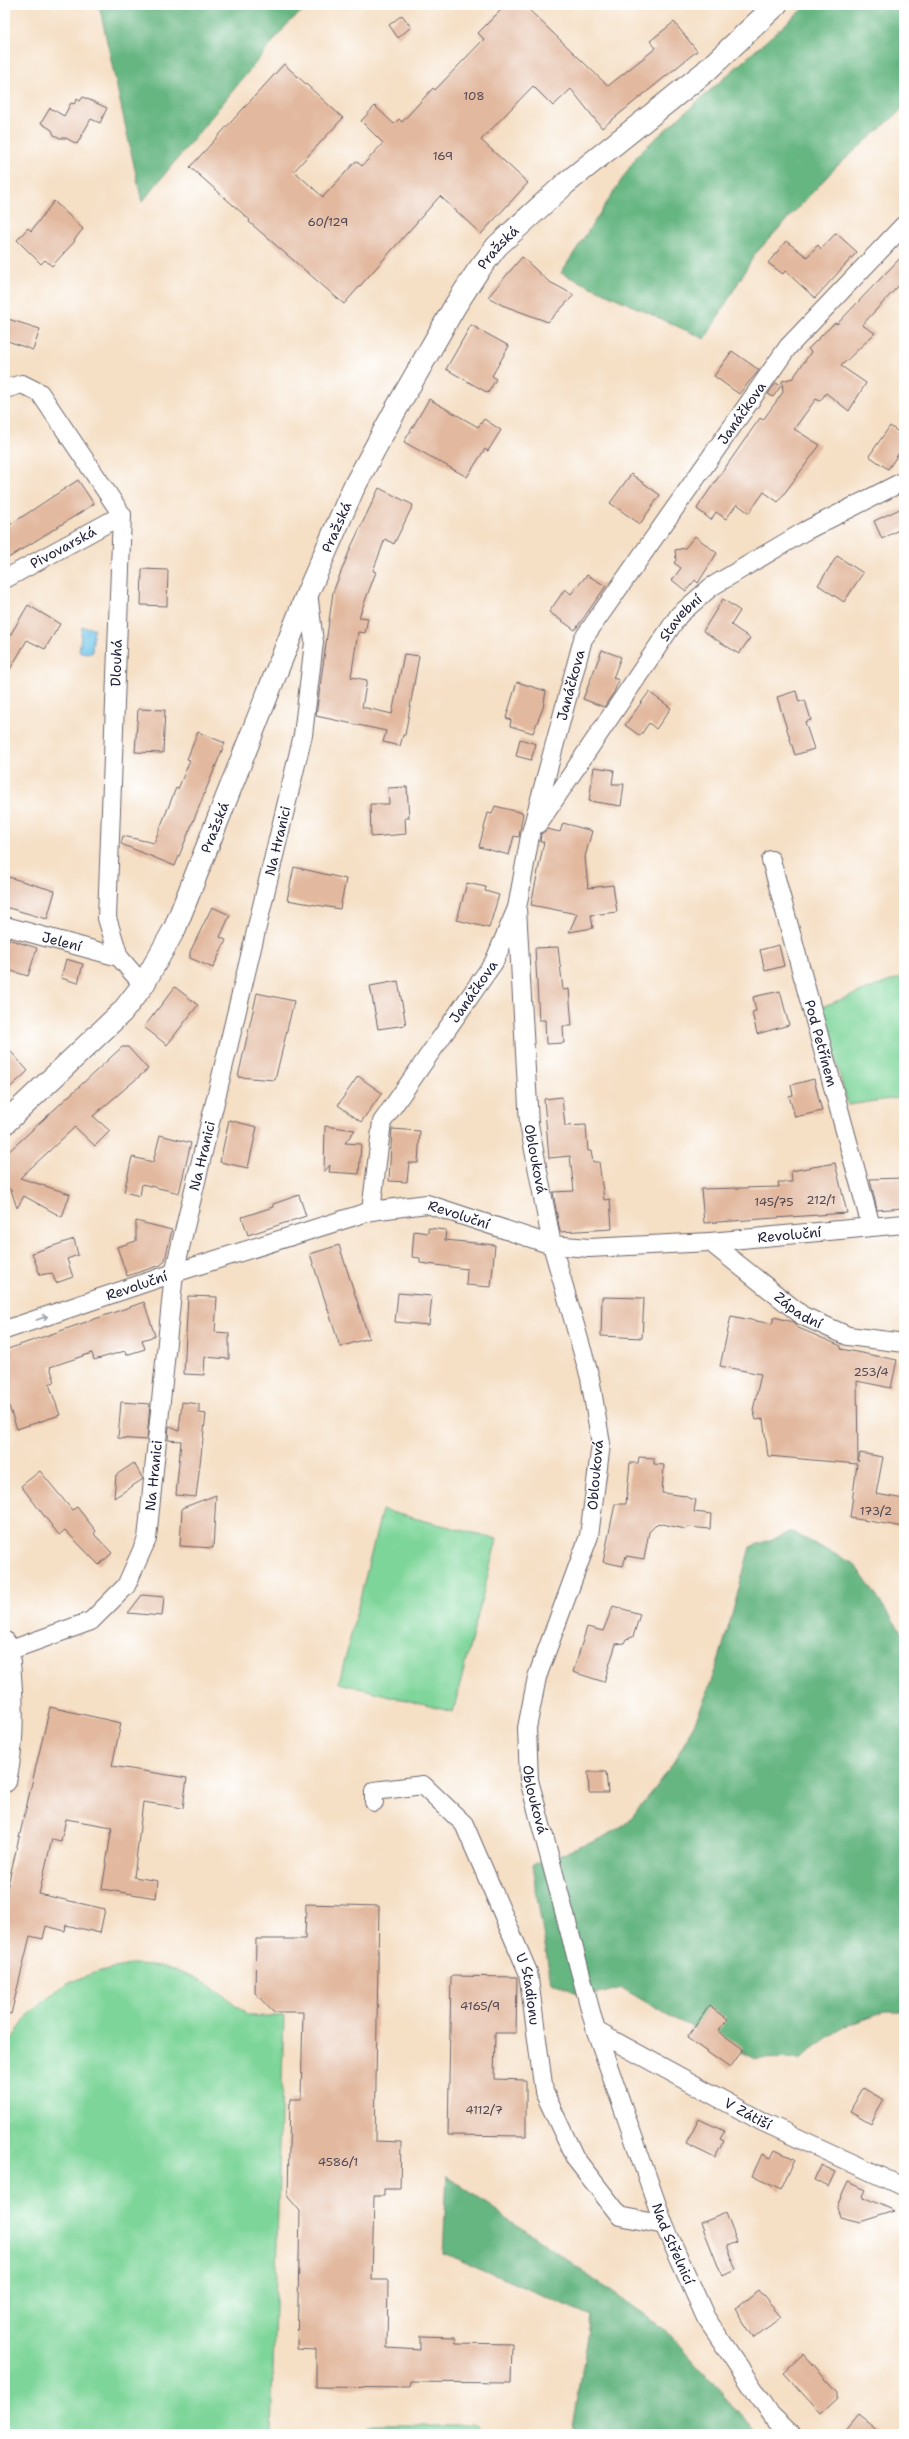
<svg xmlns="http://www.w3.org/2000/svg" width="909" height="2439" viewBox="0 0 909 2439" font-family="'Shantell Sans',sans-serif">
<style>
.green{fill:#7ed59a;stroke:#507c6a}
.forest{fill:#66b682;stroke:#446c5e}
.water{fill:#69c2e7;stroke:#467291}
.building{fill:#e2b89e}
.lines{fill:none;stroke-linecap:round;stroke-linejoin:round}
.street-casing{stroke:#6c646b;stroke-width:20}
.secondary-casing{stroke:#6c646b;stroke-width:24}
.street{stroke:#fff;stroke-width:18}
.secondary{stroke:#fff;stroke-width:22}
.oneway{stroke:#9c9ca7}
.labels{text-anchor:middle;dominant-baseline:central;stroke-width:3;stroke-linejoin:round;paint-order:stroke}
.number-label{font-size:12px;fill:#524854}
.street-label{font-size:14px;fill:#22223b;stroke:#fff}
</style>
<rect width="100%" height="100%" fill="#fff"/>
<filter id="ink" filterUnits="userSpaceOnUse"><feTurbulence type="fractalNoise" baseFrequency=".025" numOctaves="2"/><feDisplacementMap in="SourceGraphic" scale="8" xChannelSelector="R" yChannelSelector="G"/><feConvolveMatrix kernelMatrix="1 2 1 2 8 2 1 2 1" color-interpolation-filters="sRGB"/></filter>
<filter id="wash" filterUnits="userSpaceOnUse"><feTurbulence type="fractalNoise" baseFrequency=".012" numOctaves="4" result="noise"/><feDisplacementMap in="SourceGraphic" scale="16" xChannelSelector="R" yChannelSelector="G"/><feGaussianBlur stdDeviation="0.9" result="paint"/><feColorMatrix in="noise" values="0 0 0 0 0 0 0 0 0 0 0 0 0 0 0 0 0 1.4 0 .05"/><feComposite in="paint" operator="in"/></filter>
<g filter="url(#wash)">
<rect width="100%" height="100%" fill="#f5dfc5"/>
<!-- green -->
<path class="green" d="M 904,976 L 904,1097 L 848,1105 L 821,1007 Z
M 382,1510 L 497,1539 L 453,1712 L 339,1683 Z
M 133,1965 C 185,1966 211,1982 248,2016 L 284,2016 L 271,2434 L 9,2434 L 5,2428 L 5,2052 C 33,1997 73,1972 133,1965 Z
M 370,2425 L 476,2425 L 483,2434 L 358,2434 Z"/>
<!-- forest -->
<path class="forest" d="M 99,5 L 310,5 L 289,22 L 142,202 Z
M 807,5 L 904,5 L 904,108 L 836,167 L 755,254 L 705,339 L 561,273 L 639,153 Z
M 792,1532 L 854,1564 L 904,1636 L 904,2012 L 885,2012 L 845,2026 L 800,2058 L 756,2059 L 673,2018 L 622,1988 L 587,1997 L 551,1982 L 532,1865 C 561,1853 595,1844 621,1827 C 630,1821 637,1810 644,1802 C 706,1732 726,1635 750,1547 Z
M 447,2176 L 663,2328 L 758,2434 L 572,2434 L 591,2316 L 443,2253 Z"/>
<!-- water -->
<path class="water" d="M 82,627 L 94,628 L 92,653 L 79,652 Z"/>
<g id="blocks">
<!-- building -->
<path class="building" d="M 506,5 L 524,5 L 608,86 L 656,48 L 650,41 L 674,22 L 697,51 L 602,128 L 571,89 L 553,106 L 533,86 L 481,140 L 528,183 L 481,234 L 440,196 L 344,304 L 249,222 L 250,220 L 190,167 L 284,64 L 343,118 L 294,171 L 323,197 L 356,161 L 362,166 L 383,143 L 361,121 L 375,106 L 394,124 L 399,119 L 402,122 L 433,88 L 435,90 L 484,39 L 478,33 Z
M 402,15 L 411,27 L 398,38 L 389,25 Z
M 83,97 L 107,108 L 100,123 L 91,119 L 77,144 L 66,138 L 60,138 L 54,135 L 52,130 L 41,123 L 50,108 L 64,116 L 71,103 L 74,104 L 77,99 L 80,101 Z
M 54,201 L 83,229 L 74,240 L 75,241 L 52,266 L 45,260 L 41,264 L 17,240 L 28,228 L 31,231 Z
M 836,233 L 857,252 L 815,298 L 785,271 L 783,274 L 768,263 L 786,241 L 807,257 L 818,245 L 821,249 Z
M 904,254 L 904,280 L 862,325 L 875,333 L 841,366 L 866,383 L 849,411 L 826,393 L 820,401 L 816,399 L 794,429 L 820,445 L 778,502 L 764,492 L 749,513 L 737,504 L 726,519 L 716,512 L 711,520 L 697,509 L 701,502 L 760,418 L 763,420 L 783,392 L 782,381 L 793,378 L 811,352 L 808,349 L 826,331 L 835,323 L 837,324 Z
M 522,257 L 548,281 L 574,295 L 548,322 L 502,305 L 488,297 Z
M 5,318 L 40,329 L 33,350 L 5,340 Z
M 471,325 L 509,346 L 492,376 L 496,379 L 488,393 L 446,369 Z
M 732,351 L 759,370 L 739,394 L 714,376 Z
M 776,383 L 781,386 L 773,397 L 768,394 Z
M 429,399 L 478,427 L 484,419 L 501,430 L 488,451 L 485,449 L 467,477 L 404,442 Z
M 890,426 L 904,436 L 904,446 L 888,469 L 869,456 Z
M 631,474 L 660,495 L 640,524 L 610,503 Z
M 78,480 L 94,504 L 5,560 L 5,528 Z
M 379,488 L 413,505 L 394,544 L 385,539 L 373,571 L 376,572 L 359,617 L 368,618 L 365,633 L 358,632 L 351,677 L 367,680 L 362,707 L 392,714 L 404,654 L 419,656 L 405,735 L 403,735 L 400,746 L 383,742 L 386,731 L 316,716 L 333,592 L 351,547 Z
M 904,507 L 904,527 L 882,539 L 874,521 Z
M 695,536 L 717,553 L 698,583 L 695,580 L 686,591 L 672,580 L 681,568 L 674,563 L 676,560 L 675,550 L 685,548 Z
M 837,556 L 863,573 L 844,602 L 818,585 Z
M 142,569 L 168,570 L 167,606 L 141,605 Z
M 587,575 L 606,586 L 575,630 L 549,612 L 565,589 L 571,594 Z
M 723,599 L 740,611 L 731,625 L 750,638 L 739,654 L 703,631 Z
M 28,605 L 60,624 L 45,649 L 27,640 L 5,678 L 5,644 Z
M 602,650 L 621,657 L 613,678 L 619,680 L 614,692 L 604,707 L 583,699 Z
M 517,682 L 546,691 L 543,708 L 533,733 L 510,726 L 511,720 L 506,718 Z
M 796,691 L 799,702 L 805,700 L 811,720 L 805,722 L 814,749 L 795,755 L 777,697 Z
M 649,692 L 671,708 L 656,729 L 649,723 L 640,736 L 625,725 Z
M 138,709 L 165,710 L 163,753 L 135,752 Z
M 198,732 L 225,743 L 175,866 L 121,844 L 123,836 L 154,843 L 176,788 L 178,789 L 190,760 L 187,759 Z
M 520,739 L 536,744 L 531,760 L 516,756 Z
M 594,767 L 614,770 L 612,784 L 624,784 L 621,806 L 589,801 Z
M 407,787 L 409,818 L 405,818 L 406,834 L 371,837 L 370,804 L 389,804 L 388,788 Z
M 495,806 L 523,813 L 519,837 L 514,836 L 509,855 L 479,847 L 488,813 L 492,814 Z
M 563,823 L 592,831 L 585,857 L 588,888 L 613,885 L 617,912 L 591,915 L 593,928 L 569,932 L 577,914 L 531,905 L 544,842 L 540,842 L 541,834 L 547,829 L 560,832 Z
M 294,867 L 346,879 L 340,909 L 287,900 Z
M 5,876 L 55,891 L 47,919 L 5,907 Z
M 467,883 L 486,887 L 485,891 L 499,895 L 489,928 L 457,920 Z
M 212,907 L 230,915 L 220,937 L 226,940 L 213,968 L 190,958 L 190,952 Z
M 5,938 L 37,948 L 28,976 L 5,969 Z
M 779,945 L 784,966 L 765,971 L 760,950 Z
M 558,947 L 563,990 L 569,989 L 572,1026 L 563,1026 L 564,1043 L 546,1044 L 545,1020 L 539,1020 L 535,948 Z
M 66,959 L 83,964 L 78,983 L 61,978 Z
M 398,981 L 406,1025 L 378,1029 L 370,986 Z
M 175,987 L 198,1005 L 167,1045 L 144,1027 Z
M 780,991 L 789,1025 L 757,1034 L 752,1012 L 756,1011 L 753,997 Z
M 257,993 L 294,1001 L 275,1080 L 238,1077 Z
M 5,1045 L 28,1071 L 5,1092 Z
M 122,1047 L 128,1047 L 148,1069 L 93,1116 L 110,1131 L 95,1146 L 75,1127 L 20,1178 L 70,1194 L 62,1217 L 24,1196 L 17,1208 L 11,1190 L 5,1186 L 5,1155 Z
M 358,1076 L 382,1093 L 361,1122 L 338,1105 Z
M 814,1079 L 822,1111 L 795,1117 L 789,1096 L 793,1095 L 791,1085 Z
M 562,1097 L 565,1126 L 586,1125 L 588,1151 L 591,1151 L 593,1162 L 599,1162 L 604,1200 L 610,1199 L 612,1229 L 560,1232 L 553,1192 L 574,1191 L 570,1156 L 549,1158 L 544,1099 Z
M 229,1120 L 257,1127 L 248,1168 L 220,1162 Z
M 325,1126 L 355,1130 L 345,1143 L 361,1144 L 359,1174 L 329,1172 L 330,1165 L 324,1172 Z
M 392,1129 L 420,1131 L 418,1163 L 409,1163 L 407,1182 L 389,1181 Z
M 160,1135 L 191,1143 L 179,1193 L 142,1184 L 140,1196 L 124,1192 L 132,1157 L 153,1162 Z
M 835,1163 L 847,1213 L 704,1223 L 701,1189 L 779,1187 L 778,1182 L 792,1182 L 791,1171 Z
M 903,1178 L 904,1208 L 877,1210 L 870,1179 Z
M 299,1195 L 306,1216 L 248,1235 L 242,1217 L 273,1207 L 273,1204 Z
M 136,1221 L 172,1230 L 165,1260 L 161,1265 L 127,1276 L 117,1247 L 136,1241 Z
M 428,1228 L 446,1230 L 445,1240 L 495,1245 L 491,1287 L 466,1285 L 467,1269 L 420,1263 L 420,1258 L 412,1257 L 414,1231 L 428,1233 Z
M 74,1239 L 78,1255 L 67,1259 L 73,1277 L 56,1283 L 52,1273 L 40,1275 L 32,1253 Z
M 339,1245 L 369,1338 L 340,1347 L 310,1254 Z
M 398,1293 L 432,1296 L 429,1325 L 395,1322 Z
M 188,1296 L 217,1297 L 215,1332 L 229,1333 L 229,1359 L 205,1357 L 204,1375 L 184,1374 Z
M 602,1297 L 644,1298 L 642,1338 L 601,1336 Z
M 144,1302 L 155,1336 L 142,1340 L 145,1349 L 126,1355 L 125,1351 L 94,1360 L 92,1353 L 50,1367 L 55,1382 L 49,1384 L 60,1415 L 17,1429 L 5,1395 L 5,1379 L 11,1377 L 5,1350 Z
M 731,1316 L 772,1324 L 774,1317 L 794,1322 L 797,1325 L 796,1327 L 841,1346 L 841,1349 L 897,1360 L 891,1388 L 857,1381 L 858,1462 L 860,1453 L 883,1457 L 876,1494 L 904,1499 L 904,1527 L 850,1518 L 857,1464 L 768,1456 L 763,1419 L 756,1420 L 753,1410 L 761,1374 L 720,1366 Z
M 121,1402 L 150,1404 L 147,1440 L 118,1438 Z
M 182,1402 L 199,1404 L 199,1413 L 206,1414 L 196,1497 L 176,1495 L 181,1441 L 168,1440 L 169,1426 L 179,1431 Z
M 639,1457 L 654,1458 L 654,1464 L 664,1465 L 662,1493 L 686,1496 L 688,1498 L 696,1500 L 694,1512 L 711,1514 L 710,1529 L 688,1527 L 685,1529 L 658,1523 L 649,1532 L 644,1559 L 626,1556 L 623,1566 L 603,1562 L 615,1504 L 626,1504 L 630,1463 L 638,1463 Z
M 134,1463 L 143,1479 L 114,1498 L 116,1475 Z
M 40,1471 L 72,1510 L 77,1507 L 96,1531 L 94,1534 L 112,1553 L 99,1565 L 65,1530 L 59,1535 L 21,1486 Z
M 216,1495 L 213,1548 L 180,1546 L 182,1508 Z
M 142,1595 L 164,1597 L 162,1616 L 128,1613 Z
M 613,1606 L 640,1614 L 633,1637 L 626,1639 L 624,1643 L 616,1644 L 604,1682 L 573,1672 L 587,1627 L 603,1631 Z
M 50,1707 L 121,1723 L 112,1766 L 187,1778 L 183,1808 L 143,1802 L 134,1877 L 158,1881 L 156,1898 L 102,1889 L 112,1827 L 66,1819 L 61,1841 L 52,1839 L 39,1894 L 105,1909 L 100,1933 L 66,1925 L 65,1931 L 46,1926 L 43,1939 L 30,1936 L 11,2014 L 5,2013 L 5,1897 Z
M 588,1772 L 606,1772 L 608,1793 L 589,1793 Z
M 306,1904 L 379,1906 L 375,2141 L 401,2142 L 400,2189 L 384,2189 L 384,2196 L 374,2196 L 372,2280 L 388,2280 L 387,2348 L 420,2350 L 420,2336 L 455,2337 L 456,2343 L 512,2344 L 511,2383 L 411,2382 L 410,2388 L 316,2387 L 316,2350 L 297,2349 L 300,2211 L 288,2197 L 290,2099 L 301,2099 L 303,2012 L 273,2012 L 255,1993 L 256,1939 L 305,1939 Z
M 451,1976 L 517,1977 L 516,2033 L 495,2033 L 494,2079 L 526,2080 L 526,2136 L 448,2135 Z
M 709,2006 L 727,2019 L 718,2031 L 743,2049 L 730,2068 L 687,2038 Z
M 863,2088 L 884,2100 L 871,2123 L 850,2111 Z
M 699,2119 L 724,2131 L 720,2138 L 724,2140 L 715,2158 L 686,2144 Z
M 775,2150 L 795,2159 L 781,2190 L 752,2176 L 762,2154 L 771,2158 Z
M 821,2165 L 836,2172 L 829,2187 L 814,2180 Z
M 848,2182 L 865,2190 L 862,2196 L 895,2211 L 860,2222 L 840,2217 L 837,2206 Z
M 726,2213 L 737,2242 L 727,2246 L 737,2270 L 722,2276 L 701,2223 Z
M 758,2290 L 781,2317 L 754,2338 L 735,2309 Z
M 804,2354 L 838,2392 L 838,2398 L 821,2414 L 784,2373 Z
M 859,2415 L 883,2434 L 843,2434 Z"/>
</g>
</g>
<g filter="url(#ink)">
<use href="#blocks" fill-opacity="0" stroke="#6c646b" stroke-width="1"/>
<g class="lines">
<defs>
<g id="street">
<path d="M 5,389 L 22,384 L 40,393 L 122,515 L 107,918 L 119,957 L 143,985"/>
<path id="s1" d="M 5,579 L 122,515"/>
<path id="s2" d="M 538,824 L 679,615 L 711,587 L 805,531 L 904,481"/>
<path id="s3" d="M 771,860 L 871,1226"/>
<path id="s4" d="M 517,908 L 529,1124 L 552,1245 L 590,1378 L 601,1444 L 589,1536 L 537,1677 L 527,1728 L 529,1780 L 596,2031 L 664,2225 L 706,2318 L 771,2415 L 791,2434"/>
<path id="s5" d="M 5,926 L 119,957"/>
<path id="s6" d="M 371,1211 L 382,1122 L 494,962 L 517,908 L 530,836 L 583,639 L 788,347 L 904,225"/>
<path id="s7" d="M 710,1242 L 803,1316 L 848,1336 L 904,1343"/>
<path id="s8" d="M 5,1330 L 174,1273 L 371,1211 L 427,1204 L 552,1245 L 589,1248 L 710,1242 L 904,1224"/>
<path id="s9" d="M 8,1651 L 91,1621 L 126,1586 L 147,1539 L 174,1273 L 303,735 L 314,642 L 308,592"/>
<path id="s10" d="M 374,1802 L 374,1791 L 423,1785 L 464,1824 L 528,1972 L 544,2092 L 575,2158 L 620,2216 L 664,2225"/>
<path id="s11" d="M 596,2031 L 763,2122 L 904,2187"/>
</g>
<g id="secondary">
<path id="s12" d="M 5,1123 L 122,1012 L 143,985 L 175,928 L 308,592 L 353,489 L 395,411 L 455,306 L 477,272 L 497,246 L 565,184 L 705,72 L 776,5"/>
<path d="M 5,1643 L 8,1651 C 12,1695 15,1738 5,1781"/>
</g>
</defs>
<!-- street casing -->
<use href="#street" class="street-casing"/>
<!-- secondary casing -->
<use href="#secondary" class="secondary-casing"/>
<!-- street -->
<use href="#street" class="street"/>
<!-- secondary -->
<use href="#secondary" class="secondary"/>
</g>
<!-- one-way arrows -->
<defs><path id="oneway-shaft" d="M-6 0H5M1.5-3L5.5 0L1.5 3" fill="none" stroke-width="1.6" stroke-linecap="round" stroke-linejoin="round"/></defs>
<use class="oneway" href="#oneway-shaft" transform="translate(42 1318) rotate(-19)"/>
</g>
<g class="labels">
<!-- number labels -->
<g class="number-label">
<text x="474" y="96">108</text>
<text x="443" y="156">169</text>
<text x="328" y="222">60/129</text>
<text x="821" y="1200">212/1</text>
<text x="774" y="1202">145/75</text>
<text x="871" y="1372">253/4</text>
<text x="876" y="1511">173/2</text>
<text x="480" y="2006">4165/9</text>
<text x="484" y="2110">4112/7</text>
<text x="338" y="2162">4586/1</text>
</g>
<!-- street labels -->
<g class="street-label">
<text stroke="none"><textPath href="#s12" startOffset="1017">Pražská</textPath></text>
<text stroke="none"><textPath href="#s6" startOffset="897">Janáčkova</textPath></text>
<text stroke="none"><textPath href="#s12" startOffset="693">Pražská</textPath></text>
<text stroke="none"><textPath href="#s1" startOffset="66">Pivovarská</textPath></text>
<text stroke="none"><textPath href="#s2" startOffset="251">Stavební</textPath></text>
<text transform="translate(116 663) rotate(-88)">Dlouhá</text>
<text stroke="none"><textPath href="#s6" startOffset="573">Janáčkova</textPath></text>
<text stroke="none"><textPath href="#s12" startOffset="369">Pražská</textPath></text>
<text stroke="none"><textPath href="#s9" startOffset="901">Na Hranici</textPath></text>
<text stroke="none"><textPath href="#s5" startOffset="59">Jelení</textPath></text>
<text stroke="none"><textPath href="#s6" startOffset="249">Janáčkova</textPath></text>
<text stroke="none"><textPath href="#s3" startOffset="190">Pod Petřínem</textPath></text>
<text stroke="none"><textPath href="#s9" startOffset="577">Na Hranici</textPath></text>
<text stroke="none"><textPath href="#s4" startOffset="252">Oblouková</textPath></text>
<text stroke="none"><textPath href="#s8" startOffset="475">Revoluční</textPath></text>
<text stroke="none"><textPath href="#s8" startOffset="811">Revoluční</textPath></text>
<text stroke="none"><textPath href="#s8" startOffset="139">Revoluční</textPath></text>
<text stroke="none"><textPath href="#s7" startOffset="112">Západní</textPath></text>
<text transform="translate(595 1475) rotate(-85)">Oblouková</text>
<text stroke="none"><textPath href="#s9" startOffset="253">Na Hranici</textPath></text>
<text stroke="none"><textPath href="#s4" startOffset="912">Oblouková</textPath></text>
<text stroke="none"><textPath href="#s10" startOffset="295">U Stadionu</textPath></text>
<text stroke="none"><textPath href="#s11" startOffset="173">V Zátiší</textPath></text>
<text stroke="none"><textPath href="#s4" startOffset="1378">Nad Střelnicí</textPath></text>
</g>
</g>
<!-- margin -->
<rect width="909" height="2439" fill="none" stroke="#fff" stroke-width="20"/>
</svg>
